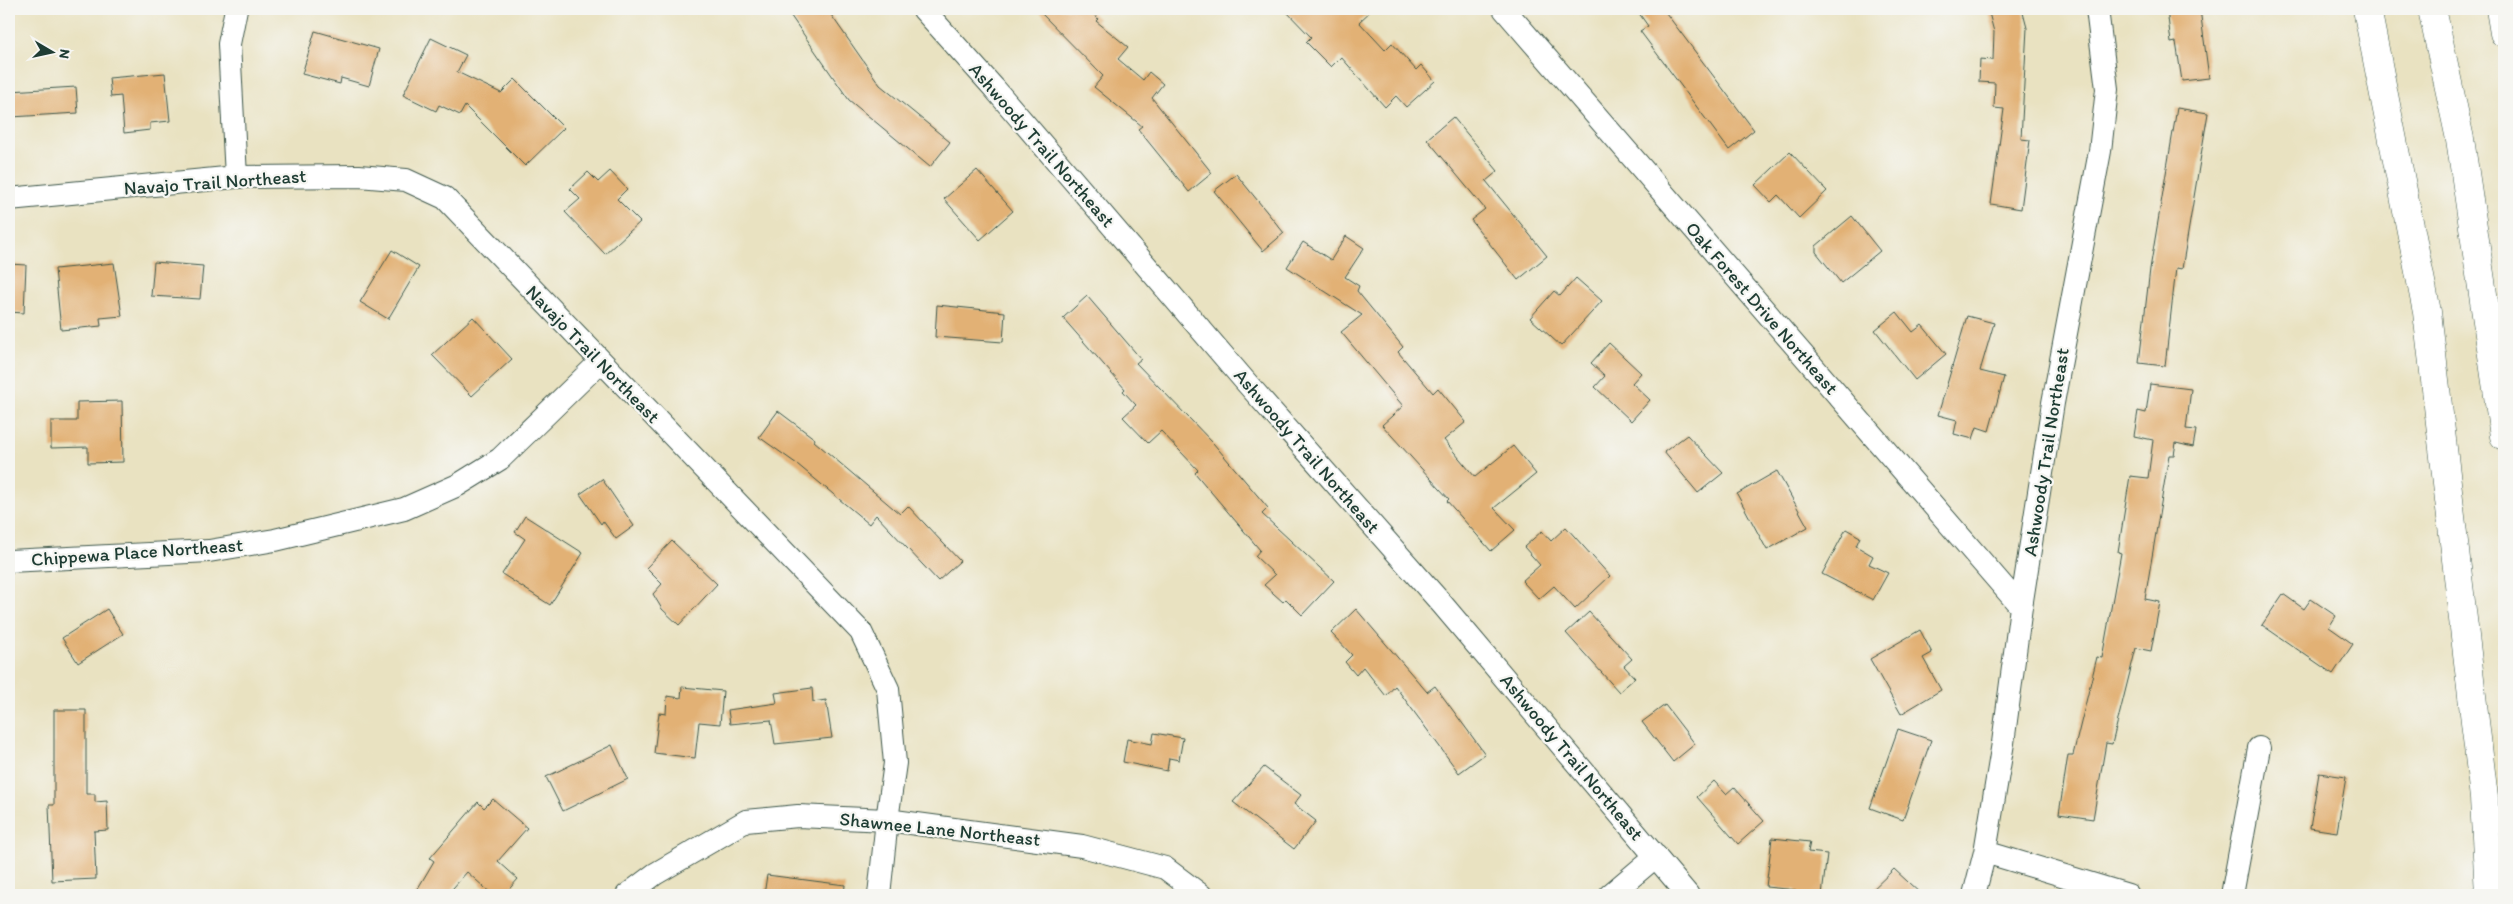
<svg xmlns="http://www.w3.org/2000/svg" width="2513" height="904" viewBox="0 0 2513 904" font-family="Itim,sans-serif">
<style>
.building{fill:#e2b174}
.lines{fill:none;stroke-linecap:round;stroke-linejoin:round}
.minor-casing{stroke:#3d5649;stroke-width:24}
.highway-casing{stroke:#3d5649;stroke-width:29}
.minor{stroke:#fff;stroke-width:22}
.highway{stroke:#fff;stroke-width:28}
.labels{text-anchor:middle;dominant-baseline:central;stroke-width:4.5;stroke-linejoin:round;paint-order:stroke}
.street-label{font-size:19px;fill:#1f3d34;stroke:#f6f6f2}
</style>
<rect width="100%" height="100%" fill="#f6f6f2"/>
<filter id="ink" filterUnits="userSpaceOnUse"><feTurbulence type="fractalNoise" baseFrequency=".02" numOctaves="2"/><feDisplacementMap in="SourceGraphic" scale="10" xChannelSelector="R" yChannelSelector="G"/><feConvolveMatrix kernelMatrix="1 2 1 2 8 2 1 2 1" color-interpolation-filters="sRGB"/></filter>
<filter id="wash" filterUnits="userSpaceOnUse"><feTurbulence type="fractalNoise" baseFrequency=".0096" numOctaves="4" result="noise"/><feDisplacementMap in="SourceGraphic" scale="20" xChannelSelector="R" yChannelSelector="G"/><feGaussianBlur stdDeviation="1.12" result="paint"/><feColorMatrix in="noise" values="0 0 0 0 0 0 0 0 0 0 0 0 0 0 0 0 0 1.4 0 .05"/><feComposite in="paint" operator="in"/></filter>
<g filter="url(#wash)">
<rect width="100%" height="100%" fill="#e9e2c1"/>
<g id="blocks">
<!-- building -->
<path class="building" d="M 786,9 L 827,9 L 880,85 L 950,142 L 930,167 L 849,100 Z
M 1037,9 L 1089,9 L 1098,19 L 1096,21 L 1128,47 L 1118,59 L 1143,80 L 1149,72 L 1163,84 L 1152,98 L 1212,173 L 1189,192 L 1138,129 L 1142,126 L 1094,87 L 1103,76 Z
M 1284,9 L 1373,9 L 1359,22 L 1385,50 L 1392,43 L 1416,70 L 1421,65 L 1435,81 L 1406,107 L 1396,96 L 1385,107 L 1341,57 L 1331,67 L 1306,42 L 1311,37 Z
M 1636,9 L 1663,9 L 1754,130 L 1729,150 L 1640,31 L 1648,26 Z
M 1988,9 L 2022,9 L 2027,28 L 2021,139 L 2030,140 L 2021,209 L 1991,204 L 2004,109 L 1994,108 L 1995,83 L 1979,82 L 1980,59 L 1993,60 L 1994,32 Z
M 2167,9 L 2200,9 L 2209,78 L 2182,81 L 2176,42 L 2171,43 Z
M 315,31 L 379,49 L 369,86 L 341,78 L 340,84 L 302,74 Z
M 431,38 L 466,55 L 457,72 L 501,93 L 515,79 L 564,128 L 525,166 L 465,106 L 460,115 L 439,105 L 436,111 L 403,95 Z
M 165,73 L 170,121 L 150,123 L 150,130 L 124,133 L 121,96 L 111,97 L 109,78 Z
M 76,87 L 78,113 L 11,117 L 10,91 Z
M 2177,108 L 2208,113 L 2182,269 L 2176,268 L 2165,366 L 2139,363 L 2150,269 Z
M 1453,117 L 1498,171 L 1486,181 L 1547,256 L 1518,280 L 1471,220 L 1485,209 L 1427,139 Z
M 1790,152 L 1827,191 L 1799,218 L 1778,195 L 1771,202 L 1755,185 Z
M 977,170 L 1013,211 L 980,240 L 944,199 Z
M 610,171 L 627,189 L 617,199 L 640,222 L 605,254 L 565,212 L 580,199 L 570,189 L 588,172 L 598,182 Z
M 1236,174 L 1284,233 L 1263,251 L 1214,191 Z
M 1852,216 L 1880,251 L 1841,283 L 1816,252 L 1816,246 Z
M 1346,236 L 1364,248 L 1345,277 L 1359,286 L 1357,291 L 1403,347 L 1398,352 L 1433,393 L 1438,388 L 1466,422 L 1444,440 L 1475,477 L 1513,446 L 1536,474 L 1494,508 L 1515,530 L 1491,551 L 1447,501 L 1449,499 L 1382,425 L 1403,406 L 1341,332 L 1362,315 L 1287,267 L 1303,242 L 1331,260 Z
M 392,250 L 419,267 L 388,319 L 360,302 Z
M 154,262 L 203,266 L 200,299 L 151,296 Z
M 114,263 L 122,316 L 100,318 L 101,326 L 61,330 L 55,269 Z
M 9,264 L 26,265 L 24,313 L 9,312 Z
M 1576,278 L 1602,301 L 1561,346 L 1530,318 L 1554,291 L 1560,296 Z
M 1087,296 L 1141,359 L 1136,363 L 1213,443 L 1268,508 L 1262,514 L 1334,581 L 1302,615 L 1286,599 L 1283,602 L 1264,585 L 1275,575 L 1255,556 L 1260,550 L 1195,473 L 1198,470 L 1161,431 L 1148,443 L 1123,417 L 1136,405 L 1123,391 L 1125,389 L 1063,318 Z
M 937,305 L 1005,312 L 1003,342 L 935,337 Z
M 1897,312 L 1913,332 L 1922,325 L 1946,354 L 1915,380 L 1875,330 Z
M 1967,316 L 1994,323 L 1980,371 L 2004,377 L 1989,431 L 1977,427 L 1973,439 L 1954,434 L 1957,420 L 1938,415 Z
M 473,317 L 512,359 L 472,396 L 432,355 Z
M 1609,343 L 1641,373 L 1632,383 L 1650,400 L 1631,421 L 1595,387 L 1605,376 L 1591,363 Z
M 2150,384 L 2191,389 L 2186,429 L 2196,430 L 2193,447 L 2176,443 L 2174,455 L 2169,455 L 2145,599 L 2160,602 L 2151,651 L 2136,648 L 2112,744 L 2106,743 L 2093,819 L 2059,814 L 2068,755 L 2073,755 L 2097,657 L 2102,658 L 2121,553 L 2118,552 L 2130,476 L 2148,478 L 2153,440 L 2134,436 L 2138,411 L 2146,413 Z
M 122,401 L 123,462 L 88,463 L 88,447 L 51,448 L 51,421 L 77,421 L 77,402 Z
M 778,411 L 815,439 L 814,441 L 900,514 L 908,506 L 960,561 L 938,581 L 876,515 L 869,524 L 797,464 L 759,437 Z
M 1687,435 L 1723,473 L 1698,493 L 1664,452 Z
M 1777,471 L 1808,527 L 1767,550 L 1737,494 Z
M 602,479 L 634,526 L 616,539 L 603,521 L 601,524 L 580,494 Z
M 525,516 L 583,553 L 550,605 L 502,574 L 525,539 L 515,532 Z
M 1566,527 L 1610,576 L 1575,609 L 1554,586 L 1539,599 L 1522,581 L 1540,565 L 1524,547 L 1542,531 L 1551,541 Z
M 1846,529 L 1860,537 L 1856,546 L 1873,556 L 1869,564 L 1888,573 L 1873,600 L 1822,574 Z
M 672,541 L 717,584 L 679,625 L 662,609 L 653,594 L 662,584 L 646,568 Z
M 2283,594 L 2304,609 L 2311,599 L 2336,616 L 2329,627 L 2353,644 L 2333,674 L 2262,625 Z
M 107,609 L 123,634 L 78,663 L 62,638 Z
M 1356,609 L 1427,692 L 1435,686 L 1485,754 L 1459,773 L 1395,686 L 1386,696 L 1363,667 L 1356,675 L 1345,662 L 1352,655 L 1331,633 Z
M 1589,612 L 1632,659 L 1624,666 L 1635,678 L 1619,692 L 1566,633 Z
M 1920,630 L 1932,653 L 1923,658 L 1941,690 L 1901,714 L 1870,659 Z
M 682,687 L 723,691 L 720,724 L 699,722 L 695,758 L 654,753 L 659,713 L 666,714 L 667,696 L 681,698 Z
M 812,688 L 813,702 L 826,700 L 832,738 L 775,744 L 771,720 L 730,724 L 728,710 L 777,703 L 775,693 Z
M 1665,705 L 1695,744 L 1673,762 L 1642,722 Z
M 54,710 L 86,710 L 86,794 L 95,794 L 95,802 L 107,801 L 108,830 L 94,831 L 96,879 L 52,881 L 49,805 L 54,805 Z
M 1898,729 L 1931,740 L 1903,820 L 1870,808 Z
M 1154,733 L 1183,738 L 1179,760 L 1169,758 L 1167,771 L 1123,762 L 1127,739 L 1152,744 Z
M 612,745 L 628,779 L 563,811 L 546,777 Z
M 1264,767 L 1301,795 L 1294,804 L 1316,821 L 1294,849 L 1233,802 Z
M 2319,773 L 2346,777 L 2337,832 L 2310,828 Z
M 1714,781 L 1726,794 L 1734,787 L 1764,821 L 1738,844 L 1697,797 Z
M 493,799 L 527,828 L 498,861 L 518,879 L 504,895 L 493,895 L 467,872 L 447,895 L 414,895 L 434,861 L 430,858 L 478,802 L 484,808 Z
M 1772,838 L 1810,842 L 1808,852 L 1827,854 L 1822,895 L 1796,895 L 1796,890 L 1766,887 Z
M 1894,869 L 1922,895 L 1867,895 Z
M 767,875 L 845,885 L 844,895 L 764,895 Z"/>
</g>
</g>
<g filter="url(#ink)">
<use href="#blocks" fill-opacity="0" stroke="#3d5649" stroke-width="1"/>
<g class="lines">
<defs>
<path id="minor" d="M 923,9 L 994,88 L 1245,381 L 1442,604 L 1688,895
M 1504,9 L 2021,607
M 236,177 L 229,44 L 236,9
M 9,199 L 236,177 L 359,176 L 406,180 L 445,198 L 861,632 L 888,689 L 895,763 L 887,820 L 879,895
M 9,561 L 209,551 L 275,540 L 404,509 L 458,485 L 500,459 L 600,362
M 1985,852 L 2128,895
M 627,895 L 655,874 L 746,821 L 798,816 L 887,820 L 1082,846 L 1165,868 L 1201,895
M 1610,895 L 1656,856
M 1974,895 L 1985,852 L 2003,743 L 2021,607 L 2053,403 L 2100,151 L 2107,89 L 2097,9
M 2232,895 L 2259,748"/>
<path id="highway" d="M 2367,9 L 2427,312 L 2484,798 L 2489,895
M 2432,9 L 2460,139 L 2504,436
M 2500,9 L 2504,33"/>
</defs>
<!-- minor casing -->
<use href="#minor" class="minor-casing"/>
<!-- highway casing -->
<use href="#highway" class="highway-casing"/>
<!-- minor -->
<use href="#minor" class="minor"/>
<!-- highway -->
<use href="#highway" class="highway"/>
</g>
</g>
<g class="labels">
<!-- street labels -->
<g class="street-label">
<text transform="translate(1042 145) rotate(49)">Ashwoody Trail Northeast</text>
<text transform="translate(215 182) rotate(-4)">Navajo Trail Northeast</text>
<text transform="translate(1762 308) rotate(49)">Oak Forest Drive Northeast</text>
<text transform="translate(593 354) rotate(46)">Navajo Trail Northeast</text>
<text transform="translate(1307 451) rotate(49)">Ashwoody Trail Northeast</text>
<text transform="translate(2046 452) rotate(-81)">Ashwoody Trail Northeast</text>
<text transform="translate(137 552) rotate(-4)">Chippewa Place Northeast</text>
<text transform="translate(1572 757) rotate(50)">Ashwoody Trail Northeast</text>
<text transform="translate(940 829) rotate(6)">Shawnee Lane Northeast</text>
</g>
</g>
<!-- margin -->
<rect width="2513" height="904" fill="none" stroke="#f6f6f2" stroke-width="30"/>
<!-- north arrow -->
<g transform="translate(52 52) rotate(99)" stroke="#f6f6f2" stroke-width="4" paint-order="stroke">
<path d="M0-4L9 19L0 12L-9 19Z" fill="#1f3d34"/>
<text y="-8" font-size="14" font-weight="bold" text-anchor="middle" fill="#1f3d34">N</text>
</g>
</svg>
